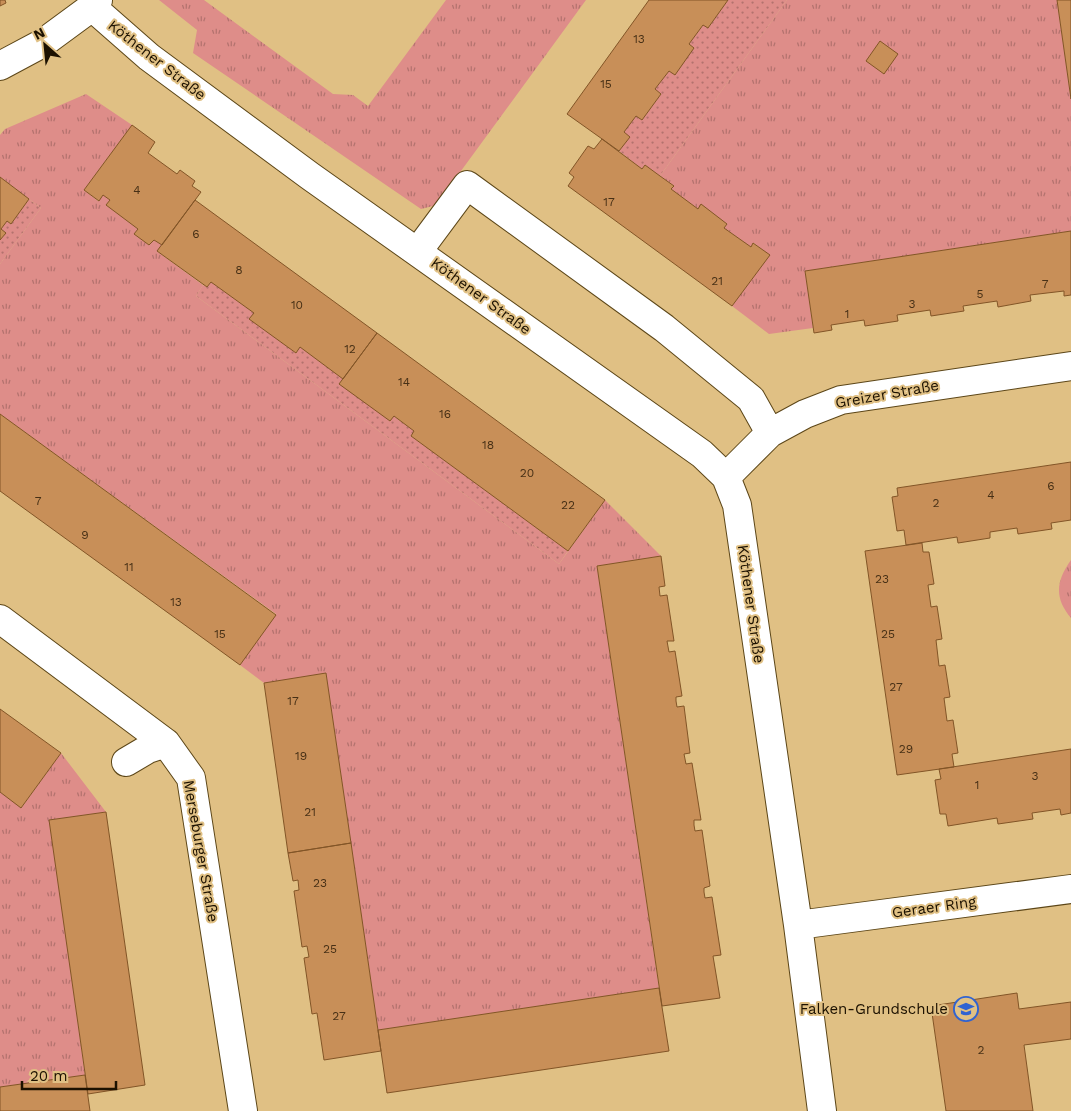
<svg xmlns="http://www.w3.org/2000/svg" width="1071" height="1111" viewBox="0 0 1071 1111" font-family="'Work Sans',sans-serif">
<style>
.grass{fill:url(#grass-dots)}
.park{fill:url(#park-tufts)}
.building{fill:#c88f58;stroke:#825527}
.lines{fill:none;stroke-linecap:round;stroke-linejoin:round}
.minor-casing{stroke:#5c4618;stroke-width:30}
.minor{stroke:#fff;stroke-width:28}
.labels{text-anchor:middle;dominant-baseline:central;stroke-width:4;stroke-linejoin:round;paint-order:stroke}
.number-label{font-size:12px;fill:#473016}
.street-label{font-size:15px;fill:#1c1100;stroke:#e0c084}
.poi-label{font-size:15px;fill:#1c1100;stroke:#e0c084;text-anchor:end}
</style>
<defs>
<pattern id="grass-dots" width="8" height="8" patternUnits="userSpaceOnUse" patternTransform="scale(1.25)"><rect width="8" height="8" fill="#de8d89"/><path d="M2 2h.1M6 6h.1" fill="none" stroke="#b3726e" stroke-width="1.8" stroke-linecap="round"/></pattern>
<pattern id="park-tufts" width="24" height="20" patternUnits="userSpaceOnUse" patternTransform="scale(1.25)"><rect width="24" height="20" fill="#de8d89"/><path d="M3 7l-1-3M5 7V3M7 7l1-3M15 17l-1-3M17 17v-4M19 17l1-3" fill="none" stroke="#b3726e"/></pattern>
</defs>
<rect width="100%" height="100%" fill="#e0c084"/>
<!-- grass -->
<path class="grass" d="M 728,0 L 787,0 L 660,176 L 645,165 L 642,169 L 619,151 L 629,137 L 624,132 L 636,116 L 642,120 L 661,94 L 655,89 L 669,71 L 694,48 L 689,44 L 703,25 L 708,28 Z
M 29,199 L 41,208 L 0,264 L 0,240 L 6,233 L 1,229 L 7,221 L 11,224 Z
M 211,282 L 254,313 L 250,319 L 296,353 L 300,347 L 414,431 L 411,436 L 568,551 L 559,564 L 196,296 L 203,285 L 207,287 Z"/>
<!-- park -->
<path class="park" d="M 159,0 L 204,0 L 333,94 L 353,95 L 368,106 L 446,0 L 586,0 L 439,201 L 433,206 L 421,209 L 193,53 L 197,30 Z
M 787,0 L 1057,0 L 1071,99 L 1071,231 L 805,271 L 813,328 L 769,334 L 732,306 L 769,255 L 754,243 L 751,247 L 724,228 L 727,224 L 701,205 L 698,209 L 671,189 L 674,186 L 660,176 Z
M 86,94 L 132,125 L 84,190 L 98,201 L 103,195 L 110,200 L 106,205 L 138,229 L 134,234 L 149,245 L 154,240 L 162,245 L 158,252 L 203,285 L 196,296 L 559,564 L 605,500 L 661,556 L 597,566 L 659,988 L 378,1030 L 326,674 L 264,683 L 240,665 L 276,614 L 0,414 L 0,264 L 41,208 L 0,177 L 0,135 L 5,129 Z
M 1071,560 L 1071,618 C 1054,598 1056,581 1071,560 Z
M 61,753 L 106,812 L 50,820 L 85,1075 L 0,1087 L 0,792 L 22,807 Z"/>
<!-- building -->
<path class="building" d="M 0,0 L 5,0 L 6,3 L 0,6 Z
M 649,0 L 728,0 L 708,28 L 703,25 L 689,44 L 694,48 L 675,75 L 669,71 L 655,89 L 661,94 L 642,120 L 636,116 L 624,132 L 630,137 L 619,151 L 567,114 Z
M 1057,0 L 1071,0 L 1071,99 Z
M 880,41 L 898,54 L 884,74 L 866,61 Z
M 132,125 L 155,142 L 148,153 L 177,174 L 180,170 L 195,181 L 192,186 L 201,192 L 162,245 L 154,240 L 149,245 L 134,234 L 138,229 L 106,205 L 110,200 L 103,195 L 99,201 L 84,190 Z
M 602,139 L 642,169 L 645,165 L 660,176 L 674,186 L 671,189 L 698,209 L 701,204 L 727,224 L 724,228 L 751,247 L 753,243 L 770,255 L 732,306 L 568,186 L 574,177 L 569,173 L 588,146 L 594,149 Z
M 0,177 L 29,199 L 11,224 L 7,221 L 1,229 L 6,233 L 0,240 Z
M 195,200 L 377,333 L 343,379 L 300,347 L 296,353 L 249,319 L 254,313 L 211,282 L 207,287 L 157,251 Z
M 1071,231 L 1071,295 L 1064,296 L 1064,291 L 1030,295 L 1031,301 L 998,307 L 997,301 L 963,306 L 964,311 L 931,316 L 930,310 L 897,315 L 898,321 L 865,326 L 864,320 L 831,325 L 832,330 L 814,333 L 805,271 Z
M 377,333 L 605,500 L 568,551 L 411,436 L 414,431 L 394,416 L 390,421 L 339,384 Z
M 0,414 L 276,615 L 240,665 L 0,491 Z
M 1071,462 L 1071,520 L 1051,523 L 1052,529 L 1018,534 L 1017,528 L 990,532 L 990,538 L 958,543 L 957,537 L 906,545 L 904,530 L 897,531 L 892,497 L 898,496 L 897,488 Z
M 922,543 L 923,552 L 929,552 L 934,584 L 928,585 L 931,607 L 937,606 L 942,639 L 936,640 L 939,666 L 945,665 L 950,697 L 944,698 L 947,721 L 953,720 L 958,753 L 952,754 L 954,767 L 897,775 L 865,551 Z
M 661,556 L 665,586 L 659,587 L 660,596 L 667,595 L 674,641 L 667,641 L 669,652 L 675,651 L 682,696 L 676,697 L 676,701 L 677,707 L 684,706 L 690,753 L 684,754 L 686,764 L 692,763 L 701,820 L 694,820 L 694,825 L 695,831 L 702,830 L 710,886 L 704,888 L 704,892 L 705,898 L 712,897 L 721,955 L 713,956 L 720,998 L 662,1006 L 597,566 Z
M 326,673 L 351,843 L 288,853 L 264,683 Z
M 0,709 L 61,753 L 21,808 L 0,792 Z
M 1071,749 L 1071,813 L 1061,815 L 1060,809 L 1032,813 L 1033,819 L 998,824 L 997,818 L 948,826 L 946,814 L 940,814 L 935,780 L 941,779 L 939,769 Z
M 106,812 L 145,1085 L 88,1094 L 49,820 Z
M 351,843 L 381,1051 L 324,1060 L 317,1013 L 312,1014 L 304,958 L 309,957 L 307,946 L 302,947 L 294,891 L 299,890 L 298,880 L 293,881 L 288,853 Z
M 659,988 L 669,1051 L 387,1093 L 378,1030 Z
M 1017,993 L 1019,1009 L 1071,1002 L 1071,1039 L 1024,1045 L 1033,1111 L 946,1111 L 931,1006 Z
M 85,1075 L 90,1111 L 0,1111 L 0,1087 Z"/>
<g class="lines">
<defs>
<path id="minor" d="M 92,7 L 149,57 L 310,176 L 702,454 L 726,477 L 737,505 L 798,925 L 822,1111
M 0,66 L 43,43 L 92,7 L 98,0
M 418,251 L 467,185 L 664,328 L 751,399 L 770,433
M 726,477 L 770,433 L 805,414 L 841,400 L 1071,366
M 0,619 L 166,743 L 191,778 L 243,1111
M 126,762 L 148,749 L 166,743
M 798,925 L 1071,889"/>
</defs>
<!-- minor casing -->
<use href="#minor" class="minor-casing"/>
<!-- minor -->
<use href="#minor" class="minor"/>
</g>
<!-- icons -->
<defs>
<symbol id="school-ring" viewBox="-11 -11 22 22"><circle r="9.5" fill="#e0c084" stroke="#3063d1" stroke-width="1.5"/><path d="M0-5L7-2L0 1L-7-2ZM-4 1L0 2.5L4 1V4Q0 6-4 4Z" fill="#3063d1"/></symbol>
</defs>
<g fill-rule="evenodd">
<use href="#school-ring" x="952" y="995" width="28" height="28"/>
</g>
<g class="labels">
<!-- number labels -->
<g class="number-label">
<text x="639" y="39">13</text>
<text x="606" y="84">15</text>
<text x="137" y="190">4</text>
<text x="609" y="202">17</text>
<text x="196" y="234">6</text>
<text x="239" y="270">8</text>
<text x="717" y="281">21</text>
<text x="1045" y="284">7</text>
<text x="980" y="294">5</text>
<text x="912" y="304">3</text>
<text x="297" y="305">10</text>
<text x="847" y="314">1</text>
<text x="350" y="349">12</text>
<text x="404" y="382">14</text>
<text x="445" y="414">16</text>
<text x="488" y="445">18</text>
<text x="527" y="473">20</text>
<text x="1051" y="486">6</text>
<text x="991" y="495">4</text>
<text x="38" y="501">7</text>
<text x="936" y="503">2</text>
<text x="568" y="505">22</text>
<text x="85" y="535">9</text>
<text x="129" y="567">11</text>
<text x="882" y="579">23</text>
<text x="176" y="602">13</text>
<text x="220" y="634">15</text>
<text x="888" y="634">25</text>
<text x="896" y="687">27</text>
<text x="293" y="701">17</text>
<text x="906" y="749">29</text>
<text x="301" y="756">19</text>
<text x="1035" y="776">3</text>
<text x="977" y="785">1</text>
<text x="310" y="812">21</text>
<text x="320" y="883">23</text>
<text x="330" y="949">25</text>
<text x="339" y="1016">27</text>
<text x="981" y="1050">2</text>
</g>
<!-- street labels -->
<g class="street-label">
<text transform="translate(157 60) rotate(38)">Köthener Straße</text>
<text transform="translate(481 296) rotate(36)">Köthener Straße</text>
<text transform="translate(887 394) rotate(-10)">Greizer Straße</text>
<text transform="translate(751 604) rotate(82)">Köthener Straße</text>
<text transform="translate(201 851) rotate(80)">Merseburger Straße</text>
<text transform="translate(934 907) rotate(-8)">Geraer Ring</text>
</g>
<!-- poi labels -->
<g class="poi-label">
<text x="948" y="1009">Falken-Grundschule</text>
</g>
</g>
<!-- north arrow -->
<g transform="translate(45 45) rotate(333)" stroke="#e0c084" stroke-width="4" paint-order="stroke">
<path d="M0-4L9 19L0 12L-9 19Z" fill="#1c1100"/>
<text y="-8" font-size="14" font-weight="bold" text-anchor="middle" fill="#1c1100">N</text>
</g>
<!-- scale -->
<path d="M22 1081v8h94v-8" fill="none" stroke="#1c1100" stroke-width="2.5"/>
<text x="30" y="1081" font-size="15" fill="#1c1100" stroke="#e0c084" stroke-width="4" paint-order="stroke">20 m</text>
</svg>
